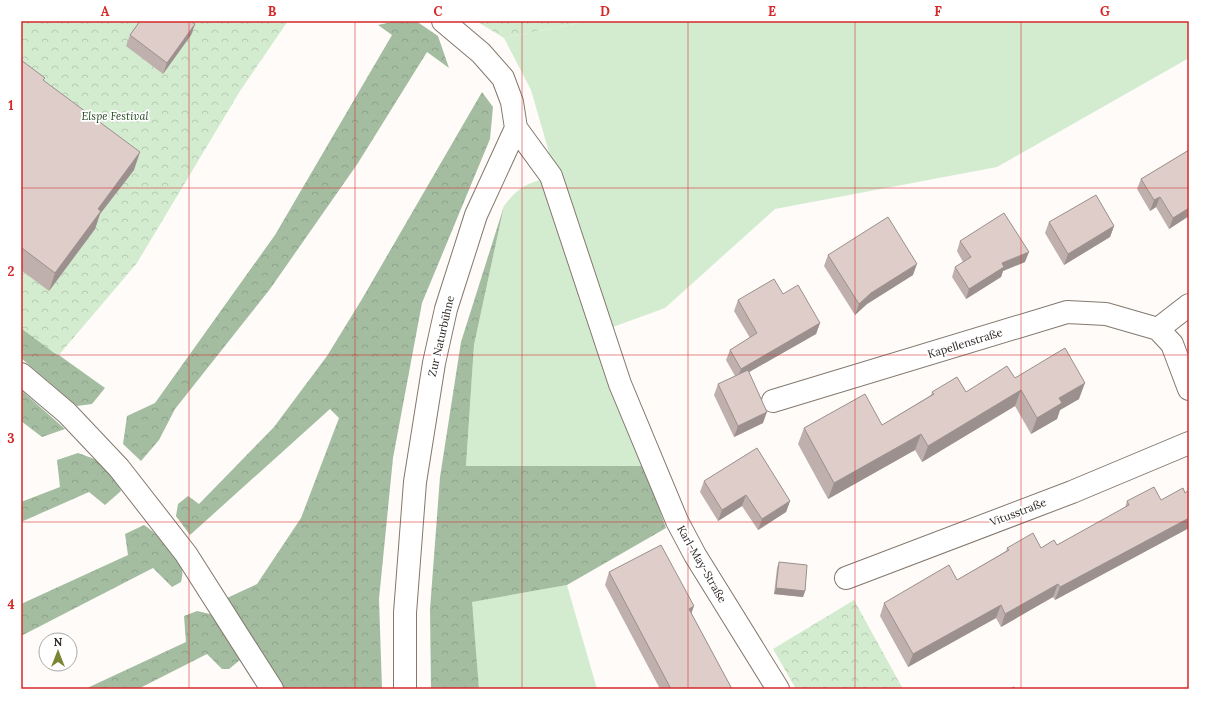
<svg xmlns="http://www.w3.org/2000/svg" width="1210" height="710" viewBox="0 0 1210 710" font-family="Lora,serif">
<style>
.grass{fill:#d3ecd0}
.forest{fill:url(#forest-crowns)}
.park{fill:url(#park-crowns)}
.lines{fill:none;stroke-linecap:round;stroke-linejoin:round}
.minor-casing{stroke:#83786e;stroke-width:24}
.minor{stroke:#fff;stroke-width:22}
.wall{fill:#bfb0ad}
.shaded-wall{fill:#9b908d}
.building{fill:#decdc9;stroke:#9b908d}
.grid{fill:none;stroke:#d62828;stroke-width:1;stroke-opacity:0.55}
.labels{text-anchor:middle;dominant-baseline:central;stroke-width:3.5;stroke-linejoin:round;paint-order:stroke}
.park-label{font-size:11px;font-style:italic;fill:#21451d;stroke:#fff}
.street-label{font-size:11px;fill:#2b2622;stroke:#fff}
.neatline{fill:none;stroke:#d62828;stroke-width:1.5}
.grid-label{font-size:13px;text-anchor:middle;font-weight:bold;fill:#d62828}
</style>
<defs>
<pattern id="forest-crowns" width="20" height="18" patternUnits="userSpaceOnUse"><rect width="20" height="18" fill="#a4bda1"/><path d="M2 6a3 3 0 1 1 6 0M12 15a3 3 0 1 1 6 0" fill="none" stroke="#8da28a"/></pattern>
<pattern id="park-crowns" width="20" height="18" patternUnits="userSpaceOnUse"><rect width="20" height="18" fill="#d3ecd0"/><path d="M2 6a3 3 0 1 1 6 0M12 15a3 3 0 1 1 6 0" fill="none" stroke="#b5cab2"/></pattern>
</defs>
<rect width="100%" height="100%" fill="#fefbf9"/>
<!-- grass -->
<path class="grass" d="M 589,21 L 1189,21 L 1189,58 L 997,167 L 775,209 L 665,308 L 613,327 L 555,173 L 531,90 L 504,38 Z
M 545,179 L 644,466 L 466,467 L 474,345 L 504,206 C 516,190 525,183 545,179 Z
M 567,585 L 597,689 L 479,689 L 471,602 Z"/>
<!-- forest -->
<path class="forest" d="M 396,21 L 416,21 L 438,36 L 449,68 L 427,52 L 358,163 L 270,289 L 175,409 L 159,440 L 141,461 L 123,444 L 127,416 L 155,403 L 275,235 L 392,35 L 378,25 Z
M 482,92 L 493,107 L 490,139 L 422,303 L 393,458 L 379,599 L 382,689 L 283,689 L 227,598 L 257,584 L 301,518 L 339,418 L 330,409 L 190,535 L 176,516 L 178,504 L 188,496 L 199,504 L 274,427 L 327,356 L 362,299 Z
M 504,206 L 474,345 L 466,466 L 644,466 L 666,528 L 567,585 L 472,602 L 479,689 L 431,689 L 430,609 L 440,477 L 461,342 Z
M 21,328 L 105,388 L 92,404 L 77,406 L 21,358 Z
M 21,390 L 65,429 L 42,437 L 21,421 Z
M 78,453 C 104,462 109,465 121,491 L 105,505 L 89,492 L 21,522 L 21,502 L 60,487 L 57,460 Z
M 144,525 C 157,534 179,553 182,569 C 183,573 182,578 181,582 L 172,587 L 153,568 L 21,636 L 21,604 L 128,555 L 125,534 Z
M 197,611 L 210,614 L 221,625 L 240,660 L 229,669 L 222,669 L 207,654 L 138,689 L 85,689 L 186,642 L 184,616 Z"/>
<!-- park -->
<path class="park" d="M 21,21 L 288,21 L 240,91 L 137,263 L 58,356 L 21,328 Z
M 476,21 L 589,21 L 504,38 Z
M 854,600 L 903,689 L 796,689 L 773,649 Z"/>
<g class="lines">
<defs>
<path id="minor" d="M 516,128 L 551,176 L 620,384 L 677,521 L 695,555 L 778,689
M 1158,329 L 1172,344 L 1189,389
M 21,374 L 67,413 L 119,468 L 186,554 L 272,689
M 773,401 L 1067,312 L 1106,314 L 1158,329 L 1189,305
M 846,578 L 1072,492 L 1189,443
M 405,689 L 405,613 L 415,482 L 434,363 L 446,309 L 476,215 L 516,128 L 512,102 L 503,78 L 481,53 L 443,21"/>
</defs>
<!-- minor casing -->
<use href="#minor" class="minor-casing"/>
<!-- minor -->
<use href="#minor" class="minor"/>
</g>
<!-- wall -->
<path class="wall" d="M 195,24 L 191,35 L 163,74 L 126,46 L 130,35 Z
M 21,60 L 44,81 L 134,170 L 100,214 L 95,229 L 49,291 L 21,270 Z
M 1189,150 L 1189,216 L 1169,229 L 1156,207 L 1150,211 L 1137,189 L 1141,179 Z
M 1049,222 L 1114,226 L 1110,237 L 1064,265 L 1045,233 Z
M 960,241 L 1025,262 L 1003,271 L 1001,277 L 966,299 L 952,277 L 955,267 L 963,262 L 957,251 Z
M 828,255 L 913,275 L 867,304 L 855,315 L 824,266 Z
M 783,294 L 820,323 L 816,334 L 749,372 L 763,423 L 734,437 L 714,395 L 718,384 L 735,376 L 726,360 L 730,350 L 750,338 L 734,311 L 738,300 Z
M 1015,378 L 1079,399 L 1060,410 L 1057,419 L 1031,434 L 1015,406 L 922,462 L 915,450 L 828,499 L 798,444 L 804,428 L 882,425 L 931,395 L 932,392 L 966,392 Z
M 704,481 L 790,501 L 786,512 L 758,530 L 742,506 L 718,521 L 700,492 Z
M 1189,490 L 1189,528 L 1055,600 L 1053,597 L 1001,627 L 996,618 L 908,667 L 880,616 L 884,603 L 957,580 L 1006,551 L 1007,548 L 1041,548 L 1057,545 L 1125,508 L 1127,501 L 1161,500 L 1185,493 Z
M 779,562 L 805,591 L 803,597 L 774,594 L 777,568 Z
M 609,572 L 691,613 L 732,689 L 660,689 L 605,585 Z"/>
<!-- shaded-wall -->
<path class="shaded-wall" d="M 195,24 L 191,35 L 163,74 L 167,63 Z
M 140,152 L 134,170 L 100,214 L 95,229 L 49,291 L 55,273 L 98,209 Z
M 1160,197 L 1156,207 L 1150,211 L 1154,200 Z
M 1189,208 L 1189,216 L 1169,229 L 1173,218 Z
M 1114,226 L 1110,237 L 1064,265 L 1068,254 Z
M 1029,252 L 1025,262 L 1003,271 L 1001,277 L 966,299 L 969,289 L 1002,263 Z
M 917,264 L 913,275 L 867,304 L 855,315 L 859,304 L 871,293 Z
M 820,323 L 816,334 L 737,379 L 741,369 Z
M 1085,383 L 1079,399 L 1060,410 L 1057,419 L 1031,434 L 1037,418 L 1059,398 Z
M 1021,390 L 1015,406 L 922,462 L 928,446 Z
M 767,412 L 763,423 L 734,437 L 738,426 Z
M 921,434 L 915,450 L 828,499 L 834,483 Z
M 746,495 L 742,506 L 718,521 L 722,510 Z
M 790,501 L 786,512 L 758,530 L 762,519 Z
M 1189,518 L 1189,528 L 1055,600 L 1060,587 Z
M 1058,584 L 1053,597 L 1001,627 L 1005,614 Z
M 776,588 L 805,591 L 803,597 L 774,594 Z
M 1001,605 L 996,618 L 908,667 L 913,654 Z
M 694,606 L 689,620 L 689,609 Z"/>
<!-- building -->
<path class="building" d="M 140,21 L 190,21 L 195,24 L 167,63 L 130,35 Z
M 21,60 L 45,78 L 43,80 L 140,152 L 98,209 L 101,211 L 55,273 L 22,248 L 21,249 Z
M 1189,150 L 1189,208 L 1173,218 L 1160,197 L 1154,200 L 1141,179 Z
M 1096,195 L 1114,226 L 1068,254 L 1049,222 Z
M 1004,213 L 1029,252 L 1002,263 L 1004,267 L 969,289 L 955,267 L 971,257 L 960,241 Z
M 888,217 L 917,264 L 871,293 L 859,304 L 828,255 Z
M 774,279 L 783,294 L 798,285 L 820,323 L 741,369 L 730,350 L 757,333 L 738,300 Z
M 1065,348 L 1085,383 L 1059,398 L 1062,403 L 1037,418 L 1021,390 L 928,446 L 921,434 L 834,483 L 804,428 L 865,394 L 882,425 L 934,394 L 932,392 L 957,377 L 966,392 L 1007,366 L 1015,378 Z
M 748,370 L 767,412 L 738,426 L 718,384 Z
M 757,448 L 790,501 L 762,519 L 746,495 L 722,510 L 704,481 Z
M 1154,487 L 1161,500 L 1183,488 L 1185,493 L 1189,490 L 1189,518 L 1060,587 L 1058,584 L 1005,614 L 1001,605 L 913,654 L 884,603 L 949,565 L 957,580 L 1009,550 L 1007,548 L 1033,533 L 1041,548 L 1054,540 L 1057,545 L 1129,505 L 1127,501 Z
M 661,545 L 694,606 L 689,609 L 732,689 L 671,689 L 609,572 Z
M 779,562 L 807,565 L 805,591 L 776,588 Z
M 1014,687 L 1015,689 L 1010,689 Z"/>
<!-- grid -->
<path class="grid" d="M 189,21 L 189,689M 355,21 L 355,689M 522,21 L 522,689M 688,21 L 688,689M 855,21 L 855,689M 1021,21 L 1021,689M 21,188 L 1189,188M 21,355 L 1189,355M 21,522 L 1189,522"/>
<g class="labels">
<!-- park labels -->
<g class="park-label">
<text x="115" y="116">Elspe Festival</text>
</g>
<!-- street labels -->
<g class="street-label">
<text transform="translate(441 336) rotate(-77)">Zur Naturbühne</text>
<text transform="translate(965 343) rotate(-17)">Kapellenstraße</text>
<text transform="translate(1018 512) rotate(-21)">Vitusstraße</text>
<text transform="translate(702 564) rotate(60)">Karl-May-Straße</text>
</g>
</g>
<!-- border -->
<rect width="1210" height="710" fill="none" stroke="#ffffff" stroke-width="44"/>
<!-- north arrow -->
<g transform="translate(58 652)"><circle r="19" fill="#ffffff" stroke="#aaa8a7"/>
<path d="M0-3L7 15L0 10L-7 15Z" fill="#7a8633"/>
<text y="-6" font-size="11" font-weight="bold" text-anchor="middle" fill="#2b2622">N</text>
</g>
<rect x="22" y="22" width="1166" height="666" class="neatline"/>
<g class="grid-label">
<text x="105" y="16">A</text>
<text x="272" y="16">B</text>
<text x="438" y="16">C</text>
<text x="605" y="16">D</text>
<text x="772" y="16">E</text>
<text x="938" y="16">F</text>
<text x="1105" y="16">G</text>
<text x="11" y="110">1</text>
<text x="11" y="276">2</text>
<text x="11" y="443">3</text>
<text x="11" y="609">4</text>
</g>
</svg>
